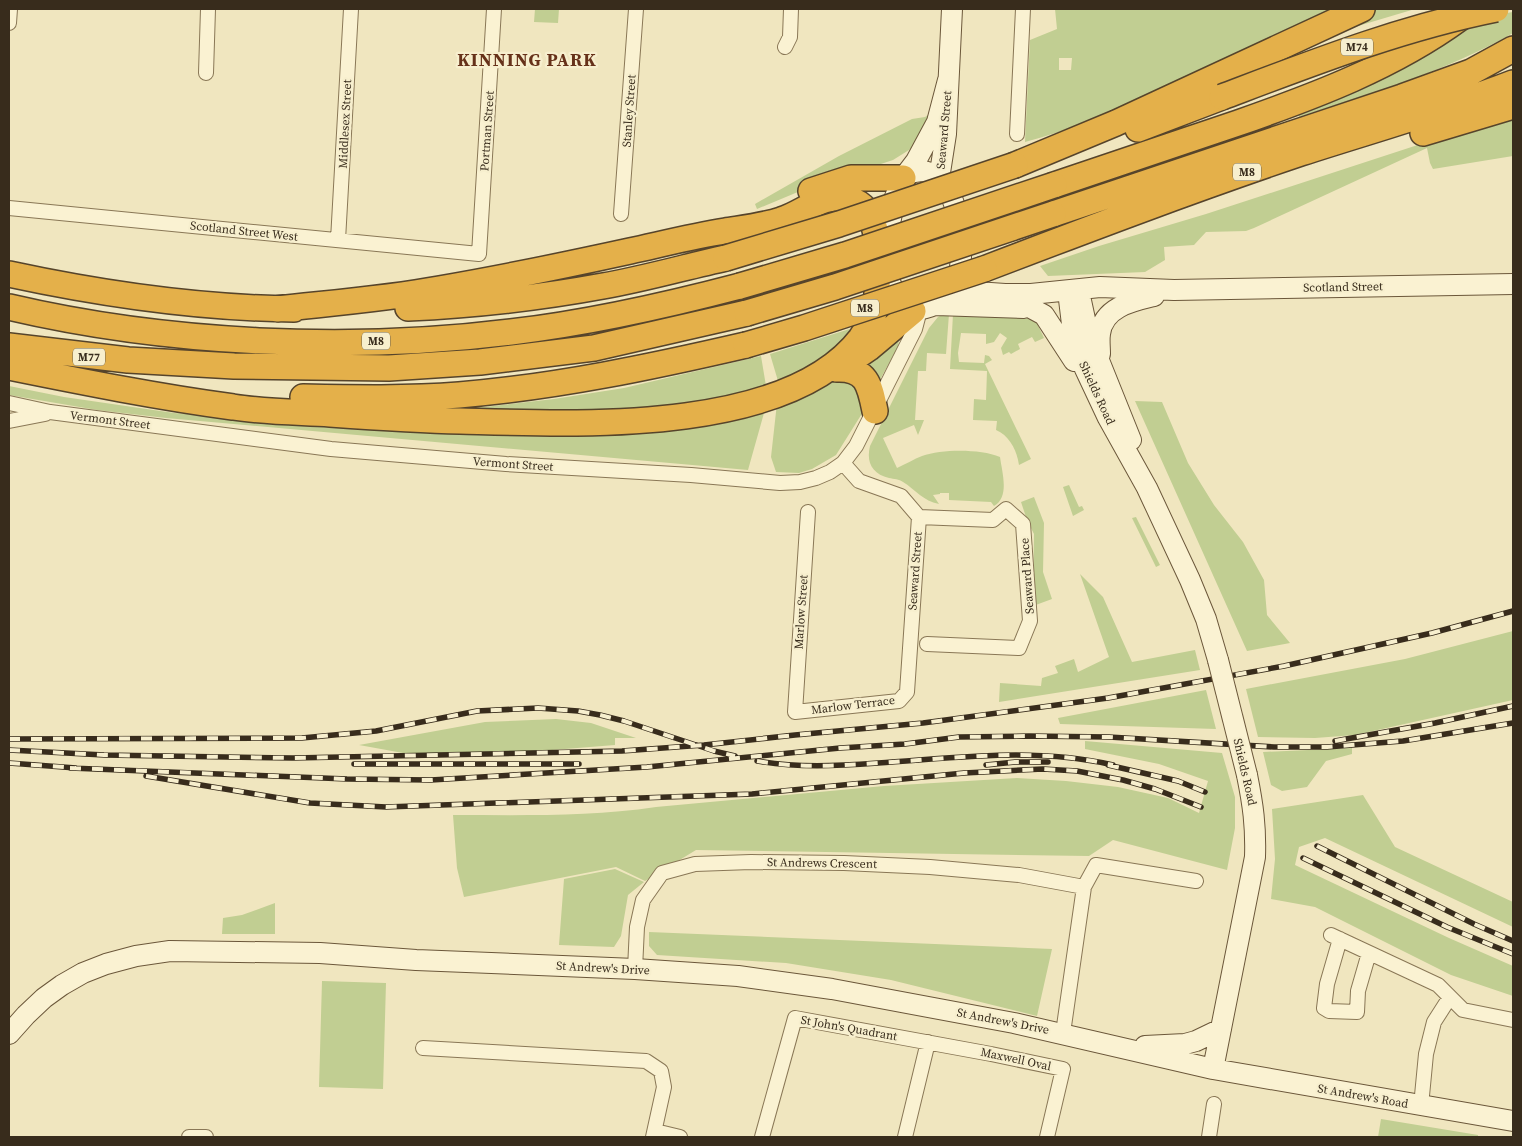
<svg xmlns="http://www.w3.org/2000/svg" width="1522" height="1146" viewBox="0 0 1522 1146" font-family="'Source Serif 4',serif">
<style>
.green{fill:#c1ce92;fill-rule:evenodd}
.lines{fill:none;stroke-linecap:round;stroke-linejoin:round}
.street-casing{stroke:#897756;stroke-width:16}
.secondary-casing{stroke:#6b573a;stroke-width:22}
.highway-casing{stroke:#56442b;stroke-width:28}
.street{stroke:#faf2d2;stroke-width:14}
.secondary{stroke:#faf2d2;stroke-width:20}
.highway{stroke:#e4b04a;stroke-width:25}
.rail-casing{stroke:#382c1c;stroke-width:5.5}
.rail{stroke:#f7efce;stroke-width:4;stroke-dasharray:11;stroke-linecap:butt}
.secondary-bridge-casing{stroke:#6b573a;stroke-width:22;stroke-linecap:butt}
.highway-bridge-casing{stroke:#56442b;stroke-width:28;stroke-linecap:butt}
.secondary-bridge{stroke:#faf2d2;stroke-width:20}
.highway-bridge{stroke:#e4b04a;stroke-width:25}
.labels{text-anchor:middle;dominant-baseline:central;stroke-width:4.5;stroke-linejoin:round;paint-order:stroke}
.shield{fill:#f7efce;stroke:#716651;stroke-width:1}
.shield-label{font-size:11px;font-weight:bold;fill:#382c1c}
.street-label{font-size:12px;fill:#382c1c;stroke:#f7efce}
.district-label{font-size:18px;font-weight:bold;letter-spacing:1px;fill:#663119;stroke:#f7efce}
</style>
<rect width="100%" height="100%" fill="#f0e6bf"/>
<!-- green -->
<path class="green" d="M 535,9 L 559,9 L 558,23 L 534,22 Z
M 1055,9 L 1340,9 C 1277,38 1214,68 1150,95 C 1109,113 1068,131 1025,142 L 1030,40 L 1057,29 ZM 1059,58 L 1072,58 L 1071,70 L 1059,70 Z
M 1371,9 L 1415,9 L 1358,26 L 1248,69 Z
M 1513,12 L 1513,33 C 1447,71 1372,93 1299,117 L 1298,112 L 1475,18 Z
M 931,113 L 922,136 L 909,150 L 893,160 L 805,189 L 757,209 L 755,204 L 839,156 L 912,119 L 925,117 Z
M 1513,120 L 1513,156 L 1433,169 L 1430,163 L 1427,148 L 1254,228 L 1246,231 L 1206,232 L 1194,245 L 1164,247 L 1165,260 L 1145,272 L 1048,276 L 1040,266 L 1099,246 L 1206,214 L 1433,140 Z
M 944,314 L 949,314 L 946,354 L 927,353 L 926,371 L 918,371 L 915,420 L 924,420 L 918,435 L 914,425 L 883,438 L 897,468 C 906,464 914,459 922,456 C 943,449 980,449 1000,457 C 1002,472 1010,497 994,506 L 991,502 L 949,500 L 949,493 L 940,493 L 940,494 L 933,495 L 939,504 C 923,501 916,490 903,482 C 899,479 894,479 889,478 C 872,474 866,462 870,446 L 929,328 L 938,317 Z
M 953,314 L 1035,319 L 1044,338 L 1035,342 L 1032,337 L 1018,344 L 1020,349 L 1011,354 L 1009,352 L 1003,355 L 1001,348 L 1007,338 L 1000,333 L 994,342 L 986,344 L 986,334 L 961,333 L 958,353 L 959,362 L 984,363 L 985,355 L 989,356 L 992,360 L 985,364 L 1031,459 L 1019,465 C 1017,451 1010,436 996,430 L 997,421 L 973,420 L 974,399 L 986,400 L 987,371 L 950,369 Z
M 856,327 L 826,360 L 778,381 L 770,354 Z
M 900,328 L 898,347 L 877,385 L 855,361 Z
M 761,356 L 766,386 L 752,392 L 700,403 L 622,410 L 549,415 L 432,410 L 485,407 L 554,399 L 624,388 Z
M 837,373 L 855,375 L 868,404 L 836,455 L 812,469 L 799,473 L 776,472 L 771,457 L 777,403 Z
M 9,386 L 64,397 L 174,413 L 226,417 L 466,431 L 766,406 L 748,470 L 166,418 L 97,410 L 9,395 Z
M 1135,401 L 1162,402 L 1188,463 L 1214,505 L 1243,542 L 1264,580 L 1267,615 L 1290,643 L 1247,651 Z
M 1069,485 L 1079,507 L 1082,506 L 1084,510 L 1073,516 L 1063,487 Z
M 1034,497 L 1044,523 L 1043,572 L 1052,599 L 1033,606 L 1034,534 L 1027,520 L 1021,502 Z
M 1136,517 L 1160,565 L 1156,567 L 1132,518 Z
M 1080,574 L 1103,597 L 1132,662 L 1195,650 L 1200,670 L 999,702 L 1000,683 L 1041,686 L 1042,678 L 1058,673 L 1055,666 L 1074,659 L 1078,672 L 1109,657 Z
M 1513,631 L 1513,700 L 1355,735 L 1315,738 L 1258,737 L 1246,689 L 1405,659 Z
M 1206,690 L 1216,729 L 1060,724 L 1058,718 Z
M 556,719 L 591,723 L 636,738 L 615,738 L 615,745 L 527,752 L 434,754 L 403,753 L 359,745 L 485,722 Z
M 1085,741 L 1222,753 L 1235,797 L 1235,828 L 1227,870 L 1113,840 L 1089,856 L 696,850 L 645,881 L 616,867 L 464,897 L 457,868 L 453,815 C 520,815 589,817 656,807 L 884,786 L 1017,778 L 1066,781 L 1118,787 L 1168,798 L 1199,813 L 1208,781 L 1159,764 L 1085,749 Z
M 1352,748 L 1352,754 L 1326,761 L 1307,787 L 1282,791 L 1271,785 L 1263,752 Z
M 1363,795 L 1395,847 L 1513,902 L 1513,927 L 1325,838 L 1299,847 L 1295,865 L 1449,938 L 1513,966 L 1513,996 L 1451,975 L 1315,907 L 1271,899 L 1275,859 L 1272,809 Z
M 615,869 L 644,882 L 628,895 L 621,936 L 614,947 L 559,945 L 564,879 Z
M 275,903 L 275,934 L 222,934 L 223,918 L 242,915 Z
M 649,932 L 1052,949 L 1037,1016 L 891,980 L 786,963 L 657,955 L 649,946 Z
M 322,981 L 386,983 L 383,1089 L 319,1087 Z
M 1381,1119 L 1478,1135 L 1478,1137 L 1378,1137 Z"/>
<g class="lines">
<defs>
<path id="street" d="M 9,23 L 10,9
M 785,47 L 790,37 L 791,9
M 206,73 L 208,9
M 1017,134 L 1023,9
M 9,208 L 479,254 L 494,9
M 621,214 L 636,9
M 338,240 L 351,9
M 9,403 L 50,412 L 331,449 L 506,464 L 691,475 L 780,483 L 800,482 L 816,478 L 830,472 L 843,463 L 856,446 L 915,329 L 920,310
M 9,421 L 45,414
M 808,512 L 795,712 L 899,701 L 907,692 L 919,517 L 901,496 L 859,481 L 843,463
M 919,517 L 993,520 L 1006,509 L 1023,524 L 1030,621 L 1019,648 L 927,644
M 1331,935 L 1438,985 L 1463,1010 L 1513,1020
M 1340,939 L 1327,984 L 1324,1008 L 1329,1011 L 1357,1012 L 1358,991 L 1369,953
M 635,969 L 637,927 L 643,900 L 662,873 L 695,864 L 751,862 L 844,863 L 930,867 L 1019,875 L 1084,887 L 1096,865 L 1196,881
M 1063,1033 L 1084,887
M 423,1048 L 646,1061 L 661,1071 L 664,1087 L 653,1137
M 1421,1106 L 1426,1054 L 1434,1022 L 1450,997
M 655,1131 L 680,1137
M 189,1137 L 206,1137
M 762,1137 L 795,1018 L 991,1054 L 1063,1069 L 1047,1137
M 905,1137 L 928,1042
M 1209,1137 L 1214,1104"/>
<path id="secondary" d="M 906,175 C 960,149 973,265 951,294 C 941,305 927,308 913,311 L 904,306 L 897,298 L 890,282 L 890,224 L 892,213 L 895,197 L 903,178 L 916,161 L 937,122 L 948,80
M 939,179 L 946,134 L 952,9
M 958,279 L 968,289 L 976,292 L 1005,294 L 1031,294 L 1100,287 L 1174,290 L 1513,284
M 1068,291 L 1074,341 L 1085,369 L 1108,418 L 1147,488 L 1190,580 L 1206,619 L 1218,660
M 1080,296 L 1088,333 L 1131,440
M 936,305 L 1024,308
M 1031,308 L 1044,315 L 1074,361
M 1100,354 C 1100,347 1099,340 1100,334 C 1103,307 1133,301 1154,296
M 9,1034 L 26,1015 L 44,998 L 62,985 L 83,973 L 106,964 L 136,956 L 170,951 L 320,953 L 416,960 L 635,969 L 738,976 L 832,989 L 1014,1023 L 1213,1069 L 1513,1121
M 1145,1046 L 1185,1044 L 1196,1041 L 1221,1029
M 1213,1069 L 1255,857 C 1256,826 1253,805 1247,775"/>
<path id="highway" d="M 1138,129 L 1222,97
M 1423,133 L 1513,106
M 1015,165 L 1116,123 L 1362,9
M 1054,185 C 1115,164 1177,144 1238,123 C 1315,96 1393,67 1460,18
M 811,191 L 851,178 L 903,178
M 1053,214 L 1402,97 L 1471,72 L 1513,49
M 984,269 C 1089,229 1194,189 1301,153 C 1372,130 1444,110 1513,83
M 9,274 C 102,294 198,308 294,309
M 9,307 C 167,344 350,352 511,332 C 588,323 664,306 740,286
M 408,308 C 474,305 538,298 603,286 C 644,279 685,267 726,258
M 9,346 L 128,360 L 234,366 L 389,368 L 480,362 L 594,348 L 747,313
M 853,359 L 869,348 L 913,311
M 9,367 C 83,382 158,397 233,407 C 265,412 298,412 330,414 C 373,417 416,420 460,421 C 571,424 786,436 861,338 C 867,329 873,319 875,309 C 878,298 877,287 877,276 C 878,250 881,209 849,199 C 823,192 804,213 781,220 C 763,226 744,228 725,231 C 693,236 662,244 630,251 C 566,265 503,278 439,289 C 385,299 331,303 277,309
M 837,369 C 867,368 870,386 875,411
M 303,397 C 355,398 407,399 459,395 C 556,387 651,367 746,345"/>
</defs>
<!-- street casing -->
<use href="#street" class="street-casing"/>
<!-- secondary casing -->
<use href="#secondary" class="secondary-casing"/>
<!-- highway casing -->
<use href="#highway" class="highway-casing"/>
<!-- street -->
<use href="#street" class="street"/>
<!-- secondary -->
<use href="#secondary" class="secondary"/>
<!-- highway -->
<use href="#highway" class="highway"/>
<defs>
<path id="rail" d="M 9,739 L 302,738 L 376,731 L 477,711 L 538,708 L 578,711 L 600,715 L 624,721 L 714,751 L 735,756
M 1335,741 L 1435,723 L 1513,706
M 9,750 L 104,755 L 293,758 L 622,751 L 704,745 L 795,735 L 923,723 L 1108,698 L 1284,666 L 1432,633 L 1513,611
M 757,761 C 797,768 837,766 878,763 C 957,758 1035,747 1113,765
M 9,763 L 76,768
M 354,764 L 579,764
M 986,765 L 1015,762 L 1048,762
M 1108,765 L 1178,781 L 1205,792
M 70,768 L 347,779 L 431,780 L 647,767 L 840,748 L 905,744 L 959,737 L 1029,736 L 1109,737 L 1274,747 L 1327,747 L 1403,741 L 1513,723
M 146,776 L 310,803 L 386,807 L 752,794 L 964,773 L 1043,769 L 1077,771 L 1123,780 L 1155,789 L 1201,807
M 1317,846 L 1474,924 L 1513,941
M 1303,858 L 1447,927 L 1513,954"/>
</defs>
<!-- rail casing -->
<use href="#rail" class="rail-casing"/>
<!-- rail -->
<use href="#rail" class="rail"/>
<defs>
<path id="secondary-bridge" d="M 1218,660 L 1247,775"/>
<path id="highway-bridge" d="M 1222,97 C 1312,63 1401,28 1496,9
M 726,258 L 839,224 L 1015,165
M 740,286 L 845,255 L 1054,185
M 747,313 L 835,287 L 1053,214
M 746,345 L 804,328 L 984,269"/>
</defs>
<!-- secondary-bridge casing -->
<use href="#secondary-bridge" class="secondary-bridge-casing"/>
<!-- highway-bridge casing -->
<use href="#highway-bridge" class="highway-bridge-casing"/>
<!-- secondary-bridge -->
<use href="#secondary-bridge" class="secondary-bridge"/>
<!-- highway-bridge -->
<use href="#highway-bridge" class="highway-bridge"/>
</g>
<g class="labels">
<!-- shield labels -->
<g class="shield">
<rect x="1341" y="38.5" width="32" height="17" rx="4"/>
<rect x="1233" y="163.5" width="28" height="17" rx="4"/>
<rect x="851" y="299.5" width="28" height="17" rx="4"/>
<rect x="362" y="332.5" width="28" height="17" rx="4"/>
<rect x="73" y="348.5" width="32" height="17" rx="4"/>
</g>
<g class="shield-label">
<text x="1357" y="47">M74</text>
<text x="1247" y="172">M8</text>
<text x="865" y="308">M8</text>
<text x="376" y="341">M8</text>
<text x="89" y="357">M77</text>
</g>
<!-- street labels -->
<g class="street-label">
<text transform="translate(629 111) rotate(-86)">Stanley Street</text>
<text transform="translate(345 124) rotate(-87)">Middlesex Street</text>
<text transform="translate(944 130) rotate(-85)">Seaward Street</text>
<text transform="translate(487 131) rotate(-86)">Portman Street</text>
<text transform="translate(244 231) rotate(6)">Scotland Street West</text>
<text transform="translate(1343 287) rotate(-1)">Scotland Street</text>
<text transform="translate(1097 393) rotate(65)">Shields Road</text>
<text transform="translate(110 420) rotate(7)">Vermont Street</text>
<text transform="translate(513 464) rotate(4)">Vermont Street</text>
<text transform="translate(915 571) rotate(-86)">Seaward Street</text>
<text transform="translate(1027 576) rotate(-94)">Seaward Place</text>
<text transform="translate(801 612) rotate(-86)">Marlow Street</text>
<text transform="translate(853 705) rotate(-7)">Marlow Terrace</text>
<text transform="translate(1245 772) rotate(77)">Shields Road</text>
<text transform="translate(822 863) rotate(1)">St Andrews Crescent</text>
<text transform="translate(603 968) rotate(3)">St Andrew's Drive</text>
<text transform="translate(1003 1021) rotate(11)">St Andrew's Drive</text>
<text transform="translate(849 1028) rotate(10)">St John's Quadrant</text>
<text transform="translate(1016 1059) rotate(12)">Maxwell Oval</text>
<text transform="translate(1363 1096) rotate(10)">St Andrew's Road</text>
</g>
<!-- district labels -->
<g class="district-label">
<text x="527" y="59">KINNING PARK</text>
</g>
</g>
<!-- border -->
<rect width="1522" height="1146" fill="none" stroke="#382c1c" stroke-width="20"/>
</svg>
